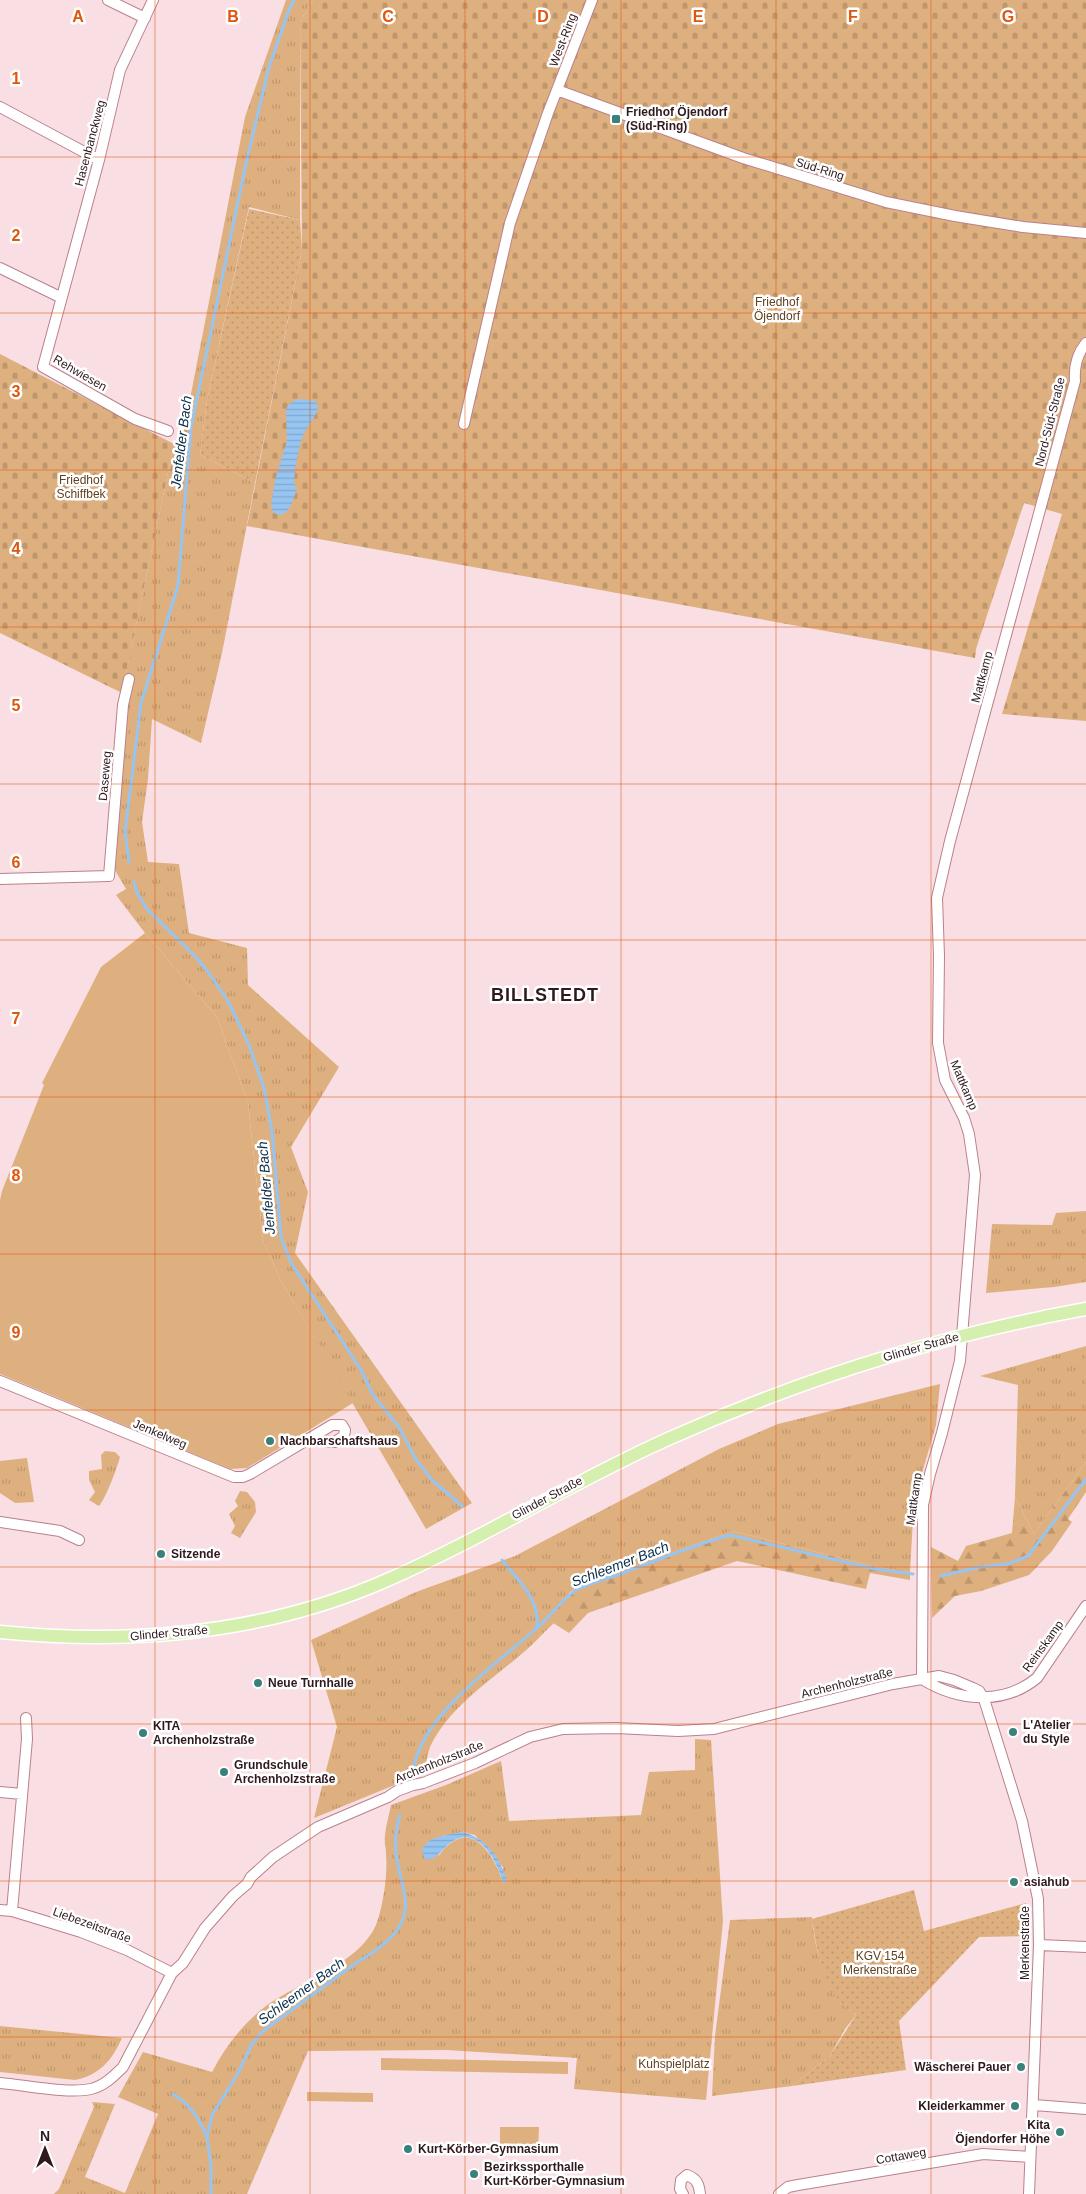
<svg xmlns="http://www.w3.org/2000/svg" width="1086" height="2194" viewBox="0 0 1086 2194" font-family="Helvetica,sans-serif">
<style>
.grass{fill:url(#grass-tufts);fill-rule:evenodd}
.forest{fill:url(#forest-firs)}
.cemetery{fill:url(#cemetery-stones)}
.garden{fill:url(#garden-dots)}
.pitch{fill:#dfb07f}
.water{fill:url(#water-rules)}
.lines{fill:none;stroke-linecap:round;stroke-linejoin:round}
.stream{stroke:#96c5f1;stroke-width:3}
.minor-casing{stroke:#ba818c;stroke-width:12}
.major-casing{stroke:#fff;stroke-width:15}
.minor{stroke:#fff;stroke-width:10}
.major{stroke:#d5efae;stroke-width:12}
.grid{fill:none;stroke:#df560d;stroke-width:1;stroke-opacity:0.55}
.poi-dot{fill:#3a817b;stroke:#fff;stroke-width:2}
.labels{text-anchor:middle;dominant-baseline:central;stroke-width:5;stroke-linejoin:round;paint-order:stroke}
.street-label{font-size:12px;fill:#2f191e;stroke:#fff}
.poi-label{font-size:12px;font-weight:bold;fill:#2f191e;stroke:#fff;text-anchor:start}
.park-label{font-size:12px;fill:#614220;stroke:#fff}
.water-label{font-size:14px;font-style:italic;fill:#0a2d49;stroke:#fff}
.district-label{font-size:18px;font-weight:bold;letter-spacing:1px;fill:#2f191e;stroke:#fff}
.grid-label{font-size:16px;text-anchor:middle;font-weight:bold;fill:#df560d;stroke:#fff;stroke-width:5;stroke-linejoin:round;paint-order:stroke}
</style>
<defs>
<pattern id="grass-tufts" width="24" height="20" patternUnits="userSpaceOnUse" patternTransform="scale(1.25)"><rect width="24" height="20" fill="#dfb07f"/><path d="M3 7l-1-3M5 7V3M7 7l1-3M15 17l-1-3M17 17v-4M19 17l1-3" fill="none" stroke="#c0976d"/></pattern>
<pattern id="forest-firs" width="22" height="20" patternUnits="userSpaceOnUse" patternTransform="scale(1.25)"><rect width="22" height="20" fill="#dfb07f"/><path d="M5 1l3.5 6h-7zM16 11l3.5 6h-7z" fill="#c0976d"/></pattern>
<pattern id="cemetery-stones" width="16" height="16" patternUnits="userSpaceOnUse" patternTransform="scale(1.25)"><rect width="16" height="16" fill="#dfb07f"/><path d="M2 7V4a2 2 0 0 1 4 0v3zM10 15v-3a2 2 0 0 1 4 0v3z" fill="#c0976d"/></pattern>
<pattern id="garden-dots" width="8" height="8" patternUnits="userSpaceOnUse" patternTransform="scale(1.25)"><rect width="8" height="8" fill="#dfb07f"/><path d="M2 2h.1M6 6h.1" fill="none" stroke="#c0976d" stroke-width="1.8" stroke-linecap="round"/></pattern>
<pattern id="water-rules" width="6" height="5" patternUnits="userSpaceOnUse" patternTransform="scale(1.25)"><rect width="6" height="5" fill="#96c5f1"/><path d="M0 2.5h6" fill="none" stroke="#82a9ce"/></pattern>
</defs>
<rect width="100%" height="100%" fill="#f9dfe3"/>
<!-- grass -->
<path class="grass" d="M 286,0 L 313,0 L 300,22 L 300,220 L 249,207 L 207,400 L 200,455 L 255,483 L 222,653 L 201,743 L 152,719 L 148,779 L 142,822 L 148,862 L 179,864 L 189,933 L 247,948 L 248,985 L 339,1067 L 291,1147 L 308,1192 L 295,1253 L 472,1503 L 426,1529 L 281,1281 L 263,1240 L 248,1103 L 217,1017 L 145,933 L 116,895 L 126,889 L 112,865 L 122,692 L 174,444 L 181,445 L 245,117 Z
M 1086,1211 L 1086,1282 L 1054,1287 L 986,1293 L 992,1224 L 1052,1225 L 1056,1213 Z
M 1086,1346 L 1086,1462 L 1034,1534 L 1015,1497 L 1018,1385 L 980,1376 Z
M 940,1384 L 936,1425 L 914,1501 L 910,1572 L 877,1567 L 732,1531 L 576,1588 L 570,1592 L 550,1621 L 554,1623 C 542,1634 531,1647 518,1657 C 486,1684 449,1708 430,1747 C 427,1755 426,1765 424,1773 L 314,1818 L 337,1727 L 311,1640 L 416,1592 L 515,1556 L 719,1449 L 778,1424 Z
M 105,1451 L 115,1452 L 120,1457 C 117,1468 106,1498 99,1506 L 89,1500 L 95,1492 L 89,1480 L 89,1471 L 102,1469 L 101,1455 Z
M 27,1458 L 34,1502 L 15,1503 L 0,1493 L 0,1461 Z
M 240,1491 L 247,1492 L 255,1502 L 256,1512 L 240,1538 L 231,1533 L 235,1526 L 229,1514 L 238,1506 L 235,1501 Z
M 695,1739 L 711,1740 L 723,1921 L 706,2100 L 574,2089 L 577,2058 L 447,2050 L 308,2051 L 247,2194 L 54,2194 L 59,2189 L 94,2107 L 92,2102 L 115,2104 L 85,2177 L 125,2193 L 158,2114 L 118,2097 L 143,2052 L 212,2072 C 226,2045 245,2021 270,2003 C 303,1981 359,1963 376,1925 C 383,1907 388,1874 386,1854 C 386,1848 384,1842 385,1835 C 386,1825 389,1815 391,1805 L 446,1785 L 501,1761 L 509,1821 L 641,1815 L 649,1772 L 695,1770 ZM 464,1832 L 475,1835 L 503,1867 L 503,1883 C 498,1865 480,1828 456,1840 C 449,1843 443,1850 438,1856 L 442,1836 Z
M 812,1917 C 813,1942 825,1984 841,2003 C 845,2007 851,2011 856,2015 L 845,2029 L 830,2056 L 792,2086 L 712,2096 L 715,2036 L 730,1920 Z
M 0,2026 L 122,2038 C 112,2060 100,2075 75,2080 L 0,2072 Z"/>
<!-- forest -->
<path class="forest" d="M 1086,1462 L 1086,1492 L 1068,1519 L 1072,1522 L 1052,1551 L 1029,1575 L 981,1591 L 955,1596 L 932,1618 L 931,1547 L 958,1561 L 966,1546 L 1012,1533 L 1015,1497 L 1034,1534 Z
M 732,1531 L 877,1567 L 910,1572 L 910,1580 L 870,1573 L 866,1589 L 737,1561 L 588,1613 L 569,1633 L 550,1621 L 549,1613 L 576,1588 Z"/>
<!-- cemetery -->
<path class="cemetery" d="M 313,0 L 1086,0 L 1086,721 L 1002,714 L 1062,514 L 1024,503 L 976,649 L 975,658 L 247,526 L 302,250 L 300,22 Z
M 0,354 L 174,444 L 122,693 L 0,633 Z"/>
<!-- garden -->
<path class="garden" d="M 249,209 L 300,220 L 302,250 L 255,483 L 200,455 L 207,400 Z
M 914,1890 L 924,1931 L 1026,1903 L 1028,1936 L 979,1937 L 899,2021 L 906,2070 L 792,2086 L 830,2056 L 856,2015 C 852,2011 845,2008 841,2003 C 822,1982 816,1946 812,1919 Z"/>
<!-- pitch -->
<path class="pitch" d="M 145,933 L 217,1017 L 248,1103 L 263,1240 L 281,1281 L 353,1403 L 247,1468 L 230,1469 L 0,1374 L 0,1200 L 2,1191 L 44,1085 L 42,1083 L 101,967 Z
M 381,2058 L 568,2062 L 568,2074 L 381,2070 Z
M 307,2092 L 373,2093 L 373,2102 L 307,2101 Z
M 500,2127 L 539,2127 L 538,2150 L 500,2150 Z"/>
<!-- water -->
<path class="water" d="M 299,399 L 316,401 L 318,407 C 316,419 306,426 302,438 C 298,451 295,467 294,481 C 294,484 297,489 296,492 C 292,502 290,514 278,515 L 273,512 L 271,504 L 275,480 L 287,441 L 286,409 L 291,402 Z
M 464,1832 C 488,1840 501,1858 507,1882 L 503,1883 C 498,1864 482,1830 457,1839 C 447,1843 441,1854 432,1859 L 425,1859 C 412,1838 451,1834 464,1832 Z"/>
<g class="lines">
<!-- stream -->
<path class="stream" d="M 129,862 L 125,832 L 141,703 L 178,586 L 191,427 L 247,159 L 269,67 L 289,10 L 294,0
M 134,882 L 137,893 L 147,909 L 194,955 L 209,973 L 228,1001 L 249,1045 L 264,1088 L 272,1131 L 281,1238 L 291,1263 L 361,1370 L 373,1395 L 399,1427 L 415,1458 L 431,1479 L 462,1506
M 502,1560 C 517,1579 543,1602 536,1629
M 941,1576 L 980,1567 L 1008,1564 L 1028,1556 L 1086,1479
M 413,1774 C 417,1717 498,1663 538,1627 C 548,1618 567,1595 576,1590 C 591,1582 610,1578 626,1572 C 660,1559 694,1545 730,1535 L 875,1569 L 913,1574
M 173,2094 C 191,2105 199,2118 207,2137
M 211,2194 L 211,2165 L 207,2137 L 212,2115 L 237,2075 L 252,2044 L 263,2031 L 356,1963 C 449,1910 378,1884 400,1815"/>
<defs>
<path id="minor" d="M 108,0 L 145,18
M 153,0 L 120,70 L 99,160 L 43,367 L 135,419 L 168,431
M 557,90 L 743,158 L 886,202 L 955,216 L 1023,227 L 1086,233
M 0,107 L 99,160
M 0,268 L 60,297
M 464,424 L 510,223 L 548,113 L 592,0
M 0,879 L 109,876 L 123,705 L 129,679
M 0,1381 L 234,1477 L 243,1477 L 250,1474 L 332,1425 L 342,1425 L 345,1430 L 344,1436 L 335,1442 L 307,1440
M 0,1522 L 60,1531 L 79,1540
M 922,1679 L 923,1505 L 930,1474 L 942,1433 L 960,1361 L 975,1175 L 969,1134 L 964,1118 L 945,1080 L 938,1043 L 939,956 L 937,898 L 950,841 L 1075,381 C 1074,368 1077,354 1086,343
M 922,1679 C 957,1701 1003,1706 1037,1678 L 1086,1606
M 0,1792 L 22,1794
M 0,1910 L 12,1911 L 81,1932 L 127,1950 L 172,1973
M 12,1911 L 27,1739 L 26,1718
M 1039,1945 L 1086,1947
M 0,2083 C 25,2085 67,2094 91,2089 C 104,2086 114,2076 123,2067 L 172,1973 L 183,1963 L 205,1928 L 233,1896 L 247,1884 L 251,1877 L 273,1857 L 318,1827 L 388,1797 L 397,1791 L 413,1785 L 423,1783 L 475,1763 L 530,1737 L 563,1729 L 616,1728 L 678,1731 L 714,1729 L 893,1684 L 939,1676 L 954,1680 L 973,1688 L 979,1691 L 984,1699 L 1022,1821 L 1038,1899 L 1039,1945 L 1029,2194
M 1034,2105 L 1086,2109
M 683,2194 L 680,2189 L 681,2180 L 687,2175 C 697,2179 699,2184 700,2194
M 779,2194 L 788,2187 L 798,2185 L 983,2154 L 1030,2157"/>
<path id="major" d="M 0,1632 C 130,1645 263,1634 385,1581 C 482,1539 572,1482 668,1439 C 802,1379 942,1335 1086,1309"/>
</defs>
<!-- minor casing -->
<use href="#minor" class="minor-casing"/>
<!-- major casing -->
<use href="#major" class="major-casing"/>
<!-- minor -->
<use href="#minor" class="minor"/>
<!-- major -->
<use href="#major" class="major"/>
</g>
<!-- grid -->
<path class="grid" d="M 155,0 L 155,2194M 310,0 L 310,2194M 465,0 L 465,2194M 621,0 L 621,2194M 776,0 L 776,2194M 931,0 L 931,2194M 0,157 L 1086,157M 0,313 L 1086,313M 0,470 L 1086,470M 0,627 L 1086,627M 0,784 L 1086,784M 0,940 L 1086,940M 0,1097 L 1086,1097M 0,1254 L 1086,1254M 0,1410 L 1086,1410M 0,1567 L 1086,1567M 0,1724 L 1086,1724M 0,1881 L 1086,1881M 0,2037 L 1086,2037"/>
<!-- markers -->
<g class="poi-dot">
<rect x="611" y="114" width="10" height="10" rx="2.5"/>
<circle cx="270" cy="1441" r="5"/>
<circle cx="161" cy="1554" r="5"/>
<circle cx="258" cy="1683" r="5"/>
<circle cx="1013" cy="1732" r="5"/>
<circle cx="143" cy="1733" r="5"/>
<circle cx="224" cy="1772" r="5"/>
<circle cx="1014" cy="1882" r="5"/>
<circle cx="1021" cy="2067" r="5"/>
<circle cx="1015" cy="2106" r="5"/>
<circle cx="1060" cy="2132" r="5"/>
<circle cx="408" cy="2149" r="5"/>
<circle cx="474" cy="2174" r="5"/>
</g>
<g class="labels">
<!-- street labels -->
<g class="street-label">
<text transform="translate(563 40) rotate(-69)">West-Ring</text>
<text transform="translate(90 143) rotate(-75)">Hasenbanckweg</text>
<text transform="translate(820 169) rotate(17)">Süd-Ring</text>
<text transform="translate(80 373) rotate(30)">Rehwiesen</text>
<text transform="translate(1050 422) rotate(-76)">Nord-Süd-Straße</text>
<text transform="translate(982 677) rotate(-75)">Mattkamp</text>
<text transform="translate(105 776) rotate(-85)">Daseweg</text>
<text transform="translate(964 1085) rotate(67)">Mattkamp</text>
<text transform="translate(921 1347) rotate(-16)">Glinder Straße</text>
<text transform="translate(160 1434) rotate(23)">Jenkelweg</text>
<text transform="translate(547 1498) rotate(-28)">Glinder Straße</text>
<text transform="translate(914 1499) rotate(-82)">Mattkamp</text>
<text transform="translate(169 1633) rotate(-5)">Glinder Straße</text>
<text transform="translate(1043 1646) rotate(-54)">Reinskamp</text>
<text transform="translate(847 1683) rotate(-14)">Archenholzstraße</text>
<text transform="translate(439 1762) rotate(-22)">Archenholzstraße</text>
<text transform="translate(92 1925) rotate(20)">Liebezeitstraße</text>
<text transform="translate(1025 1943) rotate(-90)">Merkenstraße</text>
<text transform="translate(901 2156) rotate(-10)">Cottaweg</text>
</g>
<!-- poi labels -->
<g class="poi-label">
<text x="626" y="112">Friedhof Öjendorf<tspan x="626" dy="14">(Süd-Ring)</tspan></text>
<text x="280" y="1441">Nachbarschaftshaus</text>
<text x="171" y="1554">Sitzende</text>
<text x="268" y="1683">Neue Turnhalle</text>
<text x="1023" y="1725">L'Atelier<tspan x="1023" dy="14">du Style</tspan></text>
<text x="153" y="1726">KITA<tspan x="153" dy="14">Archenholzstraße</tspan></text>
<text x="234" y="1765">Grundschule<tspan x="234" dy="14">Archenholzstraße</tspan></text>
<text x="1024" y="1882">asiahub</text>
<text x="1011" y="2067" text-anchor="end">Wäscherei Pauer</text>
<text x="1005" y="2106" text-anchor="end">Kleiderkammer</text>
<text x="1050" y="2125" text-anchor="end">Kita<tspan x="1050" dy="14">Öjendorfer Höhe</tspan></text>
<text x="418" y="2149">Kurt-Körber-Gymnasium</text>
<text x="484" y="2167">Bezirkssporthalle<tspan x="484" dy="14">Kurt-Körber-Gymnasium</tspan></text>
</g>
<!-- park labels -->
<g class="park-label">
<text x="777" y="302">Friedhof<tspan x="777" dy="14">Öjendorf</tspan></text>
<text x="81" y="480">Friedhof<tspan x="81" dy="14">Schiffbek</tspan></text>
<text x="880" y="1956">KGV 154<tspan x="880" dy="14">Merkenstraße</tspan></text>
<text x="674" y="2064">Kuhspielplatz</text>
</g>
<!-- water labels -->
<g class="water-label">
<text transform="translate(181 442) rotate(-83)">Jenfelder Bach</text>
<text transform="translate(266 1188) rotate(-95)">Jenfelder Bach</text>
<text transform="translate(620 1564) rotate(-21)">Schleemer Bach</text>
<text transform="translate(301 1991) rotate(-36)">Schleemer Bach</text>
</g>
<!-- district labels -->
<g class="district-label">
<text x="545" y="995">BILLSTEDT</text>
</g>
</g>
<g class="grid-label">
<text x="78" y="22">A</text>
<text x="233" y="22">B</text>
<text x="388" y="22">C</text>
<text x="543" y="22">D</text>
<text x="698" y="22">E</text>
<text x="853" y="22">F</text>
<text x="1008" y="22">G</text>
<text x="16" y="84">1</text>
<text x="16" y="241">2</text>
<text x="16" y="397">3</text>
<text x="16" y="554">4</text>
<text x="16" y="711">5</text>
<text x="16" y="868">6</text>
<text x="16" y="1024">7</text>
<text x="16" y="1181">8</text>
<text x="16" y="1338">9</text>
</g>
<!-- north arrow -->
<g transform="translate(45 2149)" stroke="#ffffff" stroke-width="4" paint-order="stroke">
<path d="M0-4L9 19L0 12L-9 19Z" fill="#2f191e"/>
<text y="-8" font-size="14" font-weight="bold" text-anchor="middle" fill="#2f191e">N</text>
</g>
</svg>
